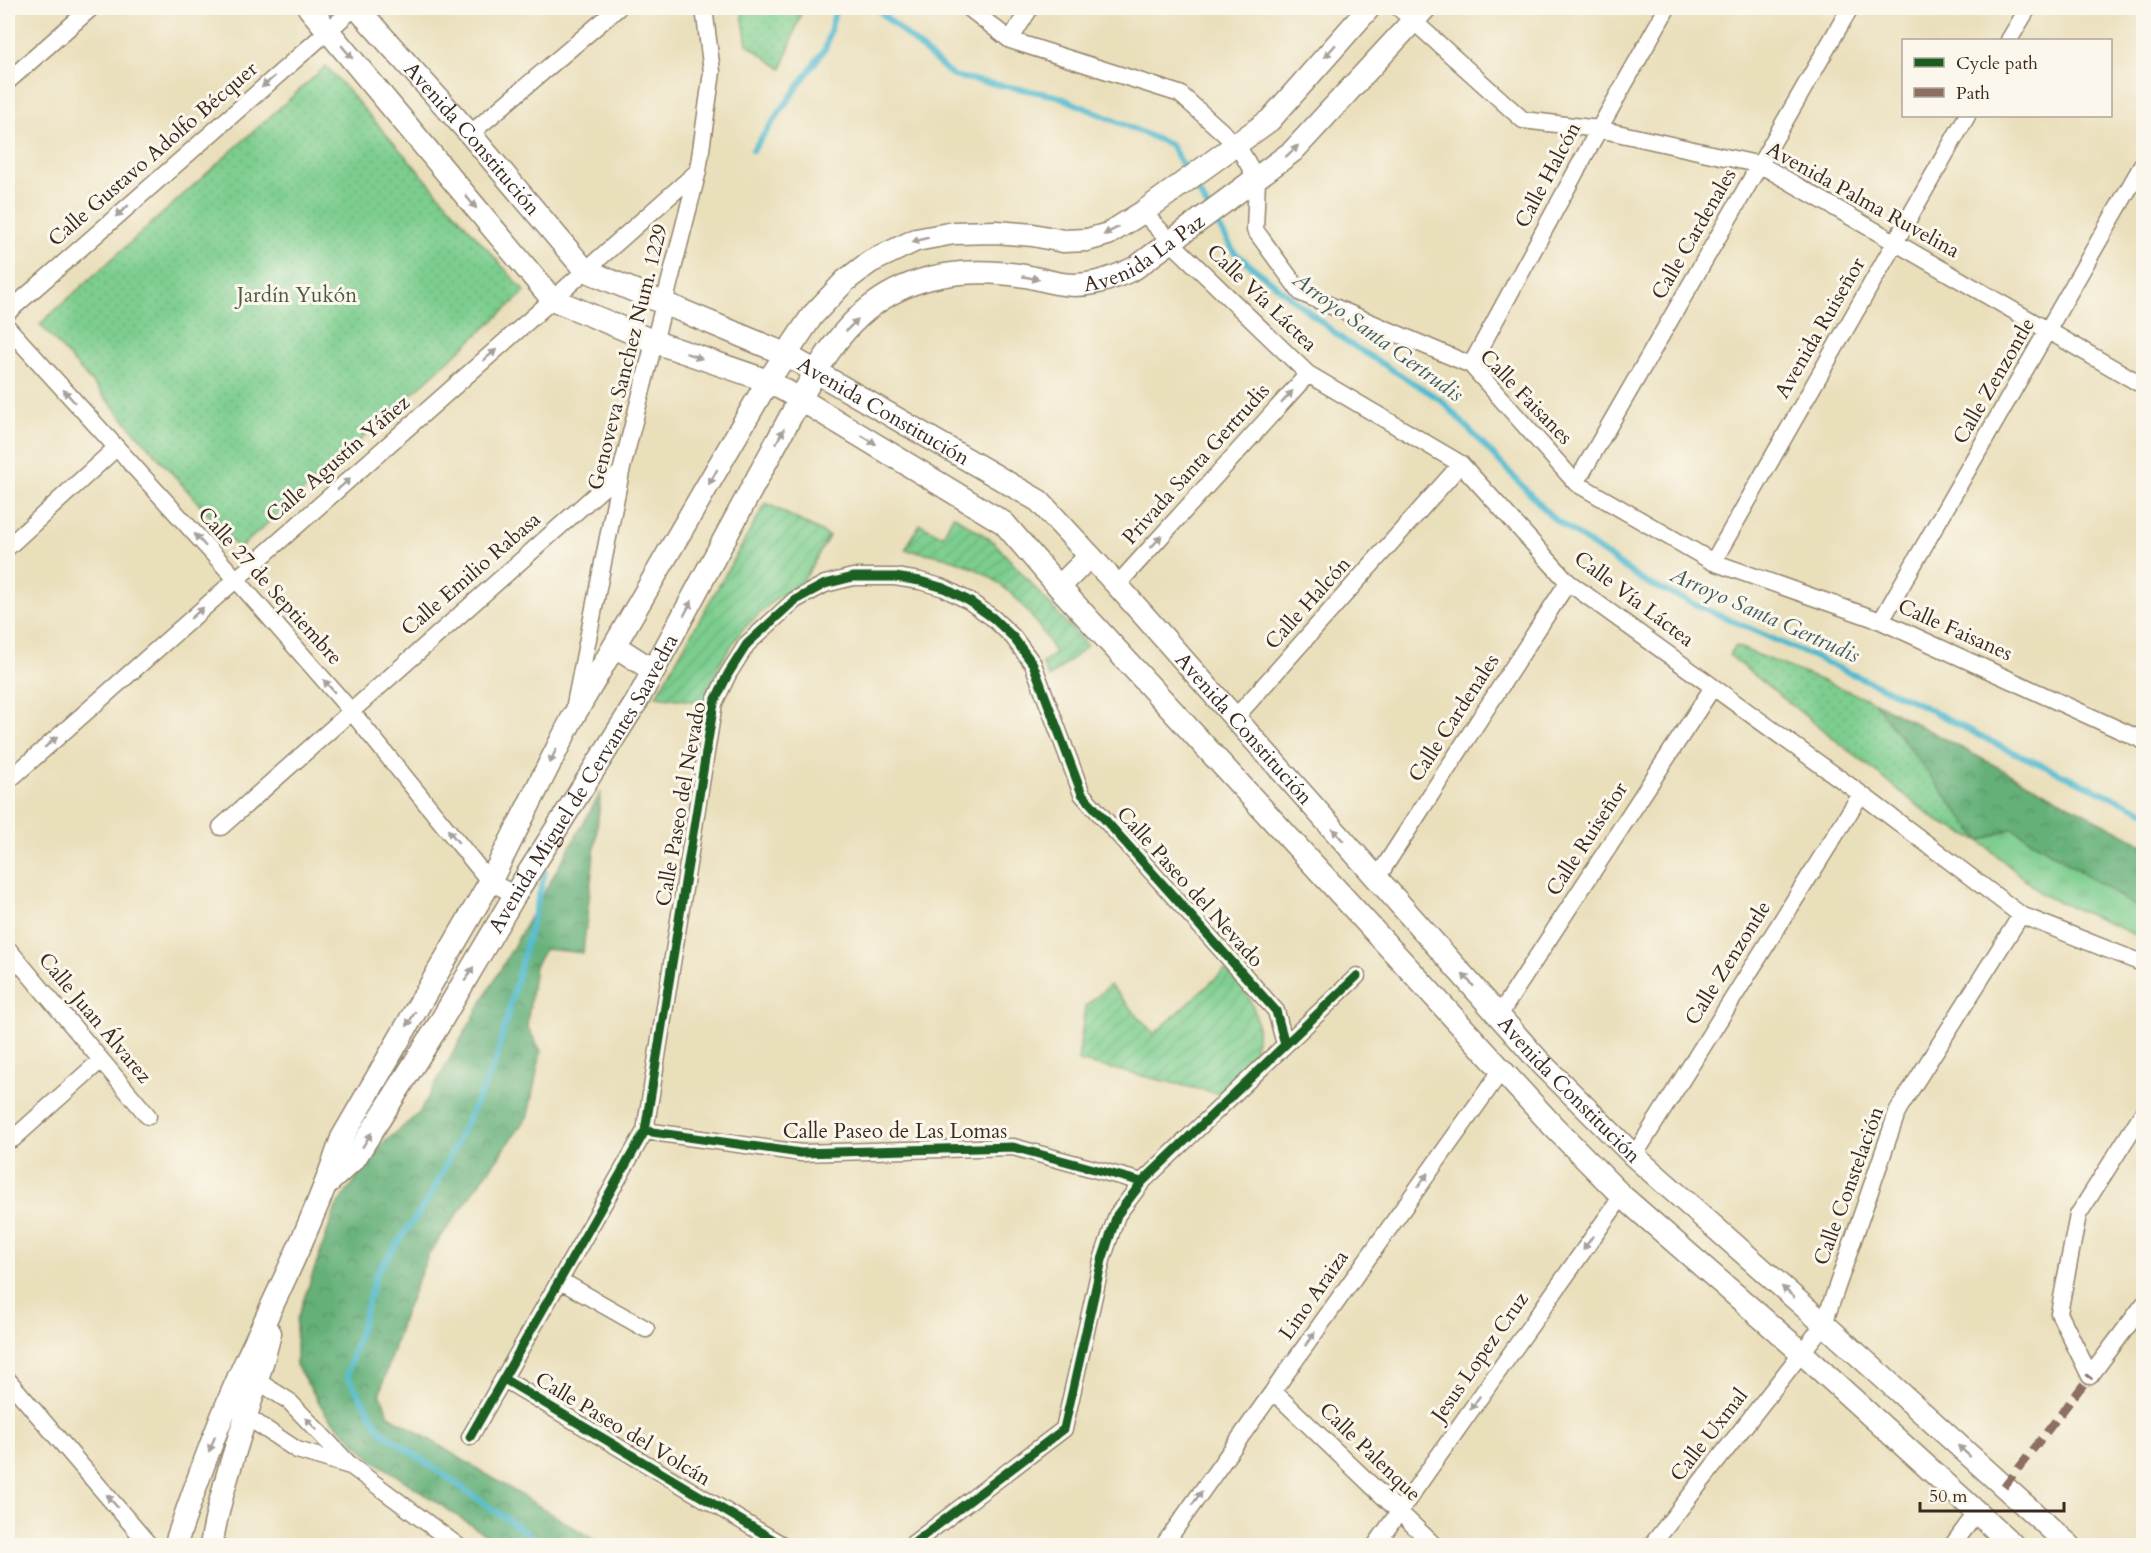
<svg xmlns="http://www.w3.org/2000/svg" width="2151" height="1553" viewBox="0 0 2151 1553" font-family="Cardo,serif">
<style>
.grass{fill:url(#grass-tufts);stroke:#5c7c56;stroke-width:1.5}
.forest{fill:url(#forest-crowns);stroke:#506d4c;stroke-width:1.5}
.park{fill:url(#park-dots);stroke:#5c7c56;stroke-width:1.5}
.garden{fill:url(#garden-furrows);stroke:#5c7c56;stroke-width:1.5}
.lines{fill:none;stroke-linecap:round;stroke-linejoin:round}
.stream{stroke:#51bace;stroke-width:6}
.street-casing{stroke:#92846c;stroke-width:19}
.secondary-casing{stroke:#92846c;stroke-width:25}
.street{stroke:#fff;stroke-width:16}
.secondary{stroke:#fff;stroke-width:22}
.quiet{stroke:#8d6e63;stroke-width:8;stroke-dasharray:15 8;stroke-linecap:butt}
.cycleway-casing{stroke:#fbf7ec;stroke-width:13}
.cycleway{stroke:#1b5e20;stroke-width:9}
.oneway{fill:#a79f9a}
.labels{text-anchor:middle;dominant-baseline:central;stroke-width:6;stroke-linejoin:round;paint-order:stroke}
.street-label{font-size:21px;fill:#3b2a1e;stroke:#fbf7ec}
.park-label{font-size:21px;fill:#4e5b40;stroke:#fbf7ec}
.water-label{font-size:22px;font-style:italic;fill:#435c5c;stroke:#fbf7ec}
</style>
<defs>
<pattern id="grass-tufts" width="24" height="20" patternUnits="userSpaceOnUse" patternTransform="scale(1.5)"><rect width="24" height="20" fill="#7ccd8e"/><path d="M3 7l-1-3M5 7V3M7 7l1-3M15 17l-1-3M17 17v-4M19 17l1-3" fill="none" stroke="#6cb07a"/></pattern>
<pattern id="forest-crowns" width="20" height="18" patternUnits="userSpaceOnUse" patternTransform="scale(1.5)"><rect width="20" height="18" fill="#65b079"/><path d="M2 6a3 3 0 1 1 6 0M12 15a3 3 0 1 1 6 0" fill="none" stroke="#548f63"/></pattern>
<pattern id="park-dots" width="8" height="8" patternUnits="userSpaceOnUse" patternTransform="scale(1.5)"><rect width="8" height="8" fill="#7ccd8e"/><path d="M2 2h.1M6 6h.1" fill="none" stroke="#6cb07a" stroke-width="1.8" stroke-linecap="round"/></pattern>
<pattern id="garden-furrows" width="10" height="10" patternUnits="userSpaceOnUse" patternTransform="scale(1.5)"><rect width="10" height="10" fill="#7ccd8e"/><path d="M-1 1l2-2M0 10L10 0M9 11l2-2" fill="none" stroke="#6cb07a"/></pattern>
</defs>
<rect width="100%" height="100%" fill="#fbf7ec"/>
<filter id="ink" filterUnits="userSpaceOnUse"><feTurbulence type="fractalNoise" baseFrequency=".0167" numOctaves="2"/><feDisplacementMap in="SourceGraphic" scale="12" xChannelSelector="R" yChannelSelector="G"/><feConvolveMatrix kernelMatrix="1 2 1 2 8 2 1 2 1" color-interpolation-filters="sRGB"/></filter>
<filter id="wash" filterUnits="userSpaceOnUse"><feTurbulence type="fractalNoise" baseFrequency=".008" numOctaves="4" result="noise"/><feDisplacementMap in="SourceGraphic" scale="24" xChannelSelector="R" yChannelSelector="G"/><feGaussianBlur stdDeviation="1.35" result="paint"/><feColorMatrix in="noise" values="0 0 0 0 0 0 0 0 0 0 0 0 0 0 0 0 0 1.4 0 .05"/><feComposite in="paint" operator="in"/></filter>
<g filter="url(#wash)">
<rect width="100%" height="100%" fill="#eadfbb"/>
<!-- grass -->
<path class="grass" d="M 2012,828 L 2143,911 L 2143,938 L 2043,895 L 1980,841 Z"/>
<!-- forest -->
<path class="forest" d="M 1873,701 L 2143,844 L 2143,911 L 2012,828 L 1980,841 Z
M 601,792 L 583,953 L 545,949 L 535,966 L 527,1026 L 541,1051 L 528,1116 L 428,1255 L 403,1317 L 380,1393 L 389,1415 L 603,1545 L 501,1545 L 373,1460 L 326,1414 L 296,1365 L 296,1322 L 336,1207 L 379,1147 L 419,1113 Z"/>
<!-- park -->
<path class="park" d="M 741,8 L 801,8 L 802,10 L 782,69 L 747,44 Z
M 326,66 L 525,292 L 239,549 L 40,324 Z
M 1736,646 L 1873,701 L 1980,841 L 1936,820 L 1729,655 Z"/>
<!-- garden -->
<path class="garden" d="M 766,503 L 829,536 L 803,582 L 775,599 L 742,630 L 720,663 L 705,703 L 656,696 Z
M 953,515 L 993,541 L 1087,646 L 1049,678 L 1042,663 L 1055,653 C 1019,588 980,558 905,550 L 920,524 L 943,536 Z
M 1225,970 C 1231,976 1239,983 1244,990 C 1261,1013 1262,1045 1246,1068 C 1239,1078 1227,1086 1219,1094 L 1078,1061 L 1085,1007 L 1110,985 L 1154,1034 Z"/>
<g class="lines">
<!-- stream -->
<path class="stream" d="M 877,8 L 879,11 L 953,76 L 1057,96 L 1171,145 L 1234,252 L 1344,340 L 1441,400 L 1553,518 L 1645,582 L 1915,702 L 2002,747 L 2144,811
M 753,150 L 826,47 L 836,8
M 545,872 L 495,1064 L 431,1195 L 376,1274 L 347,1375 L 381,1431 L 545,1546"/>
</g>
</g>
<g filter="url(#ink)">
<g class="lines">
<defs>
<path id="street" d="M 969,8 L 1010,40 L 1180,94 L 1237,145 L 1257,179 L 1255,230 L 1301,293 L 1471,365 L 1576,483 L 1713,562 L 1881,621 L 2144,741
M 1399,8 L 1523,120 L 1599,129 L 1761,165 L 2144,386
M 1010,40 L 1030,8
M 2009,40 L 2028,8
M 8,81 L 91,8
M 470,134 L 618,8
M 1143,212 L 1171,242 L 1308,374 L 1461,464 L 1568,582 L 1861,794 L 2021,915 L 2144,964
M 8,312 L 354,8
M 8,328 L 236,579 L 351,711 L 490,882 L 516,895
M 1471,365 L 1599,129 L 1667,8
M 1576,483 L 1850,8
M 8,547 L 116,448
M 1713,562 L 1967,116
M 1117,585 L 1308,374
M 1881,621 L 2144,162
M 575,704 L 621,472 L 698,171 L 712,72 L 704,8
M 1235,718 L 1461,464
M 8,781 L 698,171
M 221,827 L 621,472
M 1377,878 L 1568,582
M 8,949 L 148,1116
M 1499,1015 L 1713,687
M 2144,1111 L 2078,1215 L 2059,1313 L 2090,1376 L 2144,1304
M 645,1131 L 801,1153 L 1013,1147 L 1142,1182
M 13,1139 L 101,1060
M 1634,1156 L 1861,794
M 561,1281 L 646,1329
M 248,1375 L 289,1401 L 351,1466 L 458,1546
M 504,1379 L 784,1546
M 8,1380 L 150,1546
M 1273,1391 L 1435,1546
M 237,1410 L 297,1450 L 350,1466
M 470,1437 L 645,1131 L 714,703 L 728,674 L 747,644 L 795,600 L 825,584 L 853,577 L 895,577 L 920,581 L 944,588 L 969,601 L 993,618 L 1013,637 L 1033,664 L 1082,794 L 1276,1011 L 1285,1044
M 910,1546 L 1064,1429 L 1102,1260 L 1117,1215 L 1142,1182 L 1357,976
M 1163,1546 L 1501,1071
M 1375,1546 L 1622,1196
M 1651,1546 L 1824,1324 L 1898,1110 L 2021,915
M 1952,1546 L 1977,1512"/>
<g id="secondary">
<path d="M 309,8 L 552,299 L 655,342 L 768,381 L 800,399 L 1004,523 L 1059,587 L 1553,1126 L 1622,1196 L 1802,1353 L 2014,1546"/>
<path id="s1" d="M 357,8 L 470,134 L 585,270 L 785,354 L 1039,501 L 1117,585 L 1538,1060 L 1634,1156 L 1824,1324 L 2070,1546"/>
<path d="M 1059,587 L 1090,556"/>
<path d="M 615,646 L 654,671"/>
<path id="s2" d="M 329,1182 L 355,1158 L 438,1026 L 519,888 L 637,701 L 800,399 C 814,375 828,350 846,330 C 893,276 957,265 1025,276 C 1036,278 1046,281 1056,283 C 1085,289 1110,280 1135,268 L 1293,151 L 1425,8"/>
<path d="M 175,1546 C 196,1483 219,1419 247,1359 C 281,1286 317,1214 342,1138 L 490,882 L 573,717 L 768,381 L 812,316 L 845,281 L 870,262 L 916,240 L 954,233 L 996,232 L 1033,235 L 1063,241 L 1087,240 L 1108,234 L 1143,212 L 1270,120 L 1369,8"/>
<path d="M 211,1546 C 223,1473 253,1405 270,1333"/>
</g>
</defs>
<!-- street casing -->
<use href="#street" class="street-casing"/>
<!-- secondary casing -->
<use href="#secondary" class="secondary-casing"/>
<!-- street -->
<use href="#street" class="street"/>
<!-- secondary -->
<use href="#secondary" class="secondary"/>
<!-- quiet -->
<path class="quiet" d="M 2004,1487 L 2090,1376"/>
<defs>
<path id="cycleway" d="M 645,1131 L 801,1153 L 1013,1147 L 1142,1182
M 504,1379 L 784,1546
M 470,1437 L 645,1131 L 714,703 L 728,674 L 747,644 L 795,600 L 825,584 L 853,577 L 895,577 L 920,581 L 944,588 L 969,601 L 993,618 L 1013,637 L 1033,664 L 1082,794 L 1276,1011 L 1285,1044
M 910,1546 L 1064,1429 L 1102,1260 L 1117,1215 L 1142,1182 L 1357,976"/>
</defs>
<!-- cycleway casing -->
<use href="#cycleway" class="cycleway-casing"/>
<!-- cycleway -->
<use href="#cycleway" class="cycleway"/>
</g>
<!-- one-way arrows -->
<defs><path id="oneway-solid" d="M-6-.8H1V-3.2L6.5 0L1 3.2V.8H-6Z" transform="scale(1.5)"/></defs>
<g class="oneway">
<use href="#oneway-solid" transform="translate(1330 51) rotate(131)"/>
<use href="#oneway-solid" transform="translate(347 52) rotate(50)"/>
<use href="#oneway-solid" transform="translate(268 82) rotate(139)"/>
<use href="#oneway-solid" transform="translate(1292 151) rotate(-42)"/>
<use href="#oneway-solid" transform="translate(471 202) rotate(50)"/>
<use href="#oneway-solid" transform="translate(122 211) rotate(139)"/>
<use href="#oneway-solid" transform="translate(1111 231) rotate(153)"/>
<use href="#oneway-solid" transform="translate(920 240) rotate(164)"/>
<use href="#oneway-solid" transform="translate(1031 278) rotate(11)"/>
<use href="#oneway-solid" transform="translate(852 325) rotate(-45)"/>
<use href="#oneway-solid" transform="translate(490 355) rotate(-41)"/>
<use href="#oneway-solid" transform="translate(694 356) rotate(19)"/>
<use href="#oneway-solid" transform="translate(69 396) rotate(-132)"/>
<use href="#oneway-solid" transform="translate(1287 397) rotate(-48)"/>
<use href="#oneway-solid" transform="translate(780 436) rotate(-62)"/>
<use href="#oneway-solid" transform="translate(869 440) rotate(31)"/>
<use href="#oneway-solid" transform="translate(713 477) rotate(120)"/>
<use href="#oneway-solid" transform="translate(344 484) rotate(-41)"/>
<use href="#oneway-solid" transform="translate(200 540) rotate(-132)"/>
<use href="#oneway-solid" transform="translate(1156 542) rotate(-48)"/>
<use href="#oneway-solid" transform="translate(688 608) rotate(-62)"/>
<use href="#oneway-solid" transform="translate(197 613) rotate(-41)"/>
<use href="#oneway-solid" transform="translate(329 686) rotate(-131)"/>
<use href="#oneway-solid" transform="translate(51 742) rotate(-41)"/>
<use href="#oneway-solid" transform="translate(553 756) rotate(116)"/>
<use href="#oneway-solid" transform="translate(1338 835) rotate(-132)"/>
<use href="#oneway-solid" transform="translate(453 836) rotate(-129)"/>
<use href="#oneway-solid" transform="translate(469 974) rotate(-59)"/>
<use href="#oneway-solid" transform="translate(1468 980) rotate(-132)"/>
<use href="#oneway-solid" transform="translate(411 1019) rotate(120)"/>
<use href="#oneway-solid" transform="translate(367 1140) rotate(-58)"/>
<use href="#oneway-solid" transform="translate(1423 1180) rotate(-55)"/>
<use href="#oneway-solid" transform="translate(1588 1243) rotate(125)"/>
<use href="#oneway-solid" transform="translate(1788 1292) rotate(-139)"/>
<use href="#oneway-solid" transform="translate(1310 1339) rotate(-55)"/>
<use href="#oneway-solid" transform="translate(1475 1403) rotate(125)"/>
<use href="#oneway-solid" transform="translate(311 1424) rotate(-134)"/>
<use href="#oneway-solid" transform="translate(212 1444) rotate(112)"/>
<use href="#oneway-solid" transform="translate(1964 1451) rotate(-138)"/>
<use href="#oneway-solid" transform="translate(1197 1498) rotate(-55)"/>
<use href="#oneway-solid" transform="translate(112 1501) rotate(-131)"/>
</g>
</g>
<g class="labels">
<!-- street labels -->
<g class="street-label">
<text stroke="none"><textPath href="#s1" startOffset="174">Avenida Constitución</textPath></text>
<text transform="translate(153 154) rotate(-41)">Calle Gustavo Adolfo Bécquer</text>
<text transform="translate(1548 175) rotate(-62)">Calle Halcón</text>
<text transform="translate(1863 200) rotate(29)">Avenida Palma Ruvelina</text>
<text transform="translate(1694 234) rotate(-60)">Calle Cardenales</text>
<text stroke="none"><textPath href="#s2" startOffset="1323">Avenida La Paz</textPath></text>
<text transform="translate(1262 298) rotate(44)">Calle Vía Láctea</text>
<text transform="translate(1820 328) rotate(-60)">Avenida Ruiseñor</text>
<text transform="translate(628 357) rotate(-76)">Genoveva Sanchez Num. 1229</text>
<text transform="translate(1994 381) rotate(-60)">Calle Zenzontle</text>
<text transform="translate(1526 397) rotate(46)">Calle Faisanes</text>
<text stroke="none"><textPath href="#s1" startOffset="678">Avenida Constitución</textPath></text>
<text transform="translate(338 459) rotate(-41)">Calle Agustín Yáñez</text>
<text transform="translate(1196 464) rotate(-48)">Privada Santa Gertrudis</text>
<text transform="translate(471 574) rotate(-41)">Calle Emilio Rabasa</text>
<text transform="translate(270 586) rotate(48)">Calle 27 de Septiembre</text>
<text transform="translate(1634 599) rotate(37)">Calle Vía Láctea</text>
<text transform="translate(1308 603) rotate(-48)">Calle Halcón</text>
<text transform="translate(1955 630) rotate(24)">Calle Faisanes</text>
<text transform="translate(1454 718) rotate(-57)">Calle Cardenales</text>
<text stroke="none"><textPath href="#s1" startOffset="1164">Avenida Constitución</textPath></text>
<text stroke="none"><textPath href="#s2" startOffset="474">Avenida Miguel de Cervantes Saavedra</textPath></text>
<text transform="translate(681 804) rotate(-80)">Calle Paseo del Nevado</text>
<text transform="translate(1587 839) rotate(-57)">Calle Ruiseñor</text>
<text transform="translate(1190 887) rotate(48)">Calle Paseo del Nevado</text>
<text transform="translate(1728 963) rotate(-58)">Calle Zenzontle</text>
<text transform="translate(95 1018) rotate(50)">Calle Juan Álvarez</text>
<text stroke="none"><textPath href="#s1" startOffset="1650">Avenida Constitución</textPath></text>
<text x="895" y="1131">Calle Paseo de Las Lomas</text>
<text transform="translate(1849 1186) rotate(-70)">Calle Constelación</text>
<text transform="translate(1314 1295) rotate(-55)">Lino Araiza</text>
<text transform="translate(1480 1357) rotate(-55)">Jesus Lopez Cruz</text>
<text transform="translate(623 1429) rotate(31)">Calle Paseo del Volcán</text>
<text transform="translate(1709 1435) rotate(-52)">Calle Uxmal</text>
<text transform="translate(1370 1452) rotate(44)">Calle Palenque</text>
</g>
<!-- park labels -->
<g class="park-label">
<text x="297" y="295">Jardín Yukón</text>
</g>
<!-- water labels -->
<g class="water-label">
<text transform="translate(1378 337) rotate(36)">Arroyo Santa Gertrudis</text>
<text transform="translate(1765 615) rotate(24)">Arroyo Santa Gertrudis</text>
</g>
</g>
<!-- margin -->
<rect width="2151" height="1553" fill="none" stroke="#fbf7ec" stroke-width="30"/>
<!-- legend -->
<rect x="1902" y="39" width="210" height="78" fill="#fbf7ec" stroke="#aea59a" stroke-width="1.5"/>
<rect x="1914" y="58" width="30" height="9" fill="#1b5e20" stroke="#aea59a" stroke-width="1.5"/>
<text x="1956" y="69" font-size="18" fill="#3b2a1e">Cycle path</text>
<rect x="1914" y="88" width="30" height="9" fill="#8d6e63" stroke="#aea59a" stroke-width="1.5"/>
<text x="1956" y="99" font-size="18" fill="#3b2a1e">Path</text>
<!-- scale -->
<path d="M1920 1502v9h144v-9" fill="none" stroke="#3b2a1e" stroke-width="3"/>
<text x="1929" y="1502" font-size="18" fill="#3b2a1e" stroke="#fbf7ec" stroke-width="4.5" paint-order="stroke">50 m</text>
</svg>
